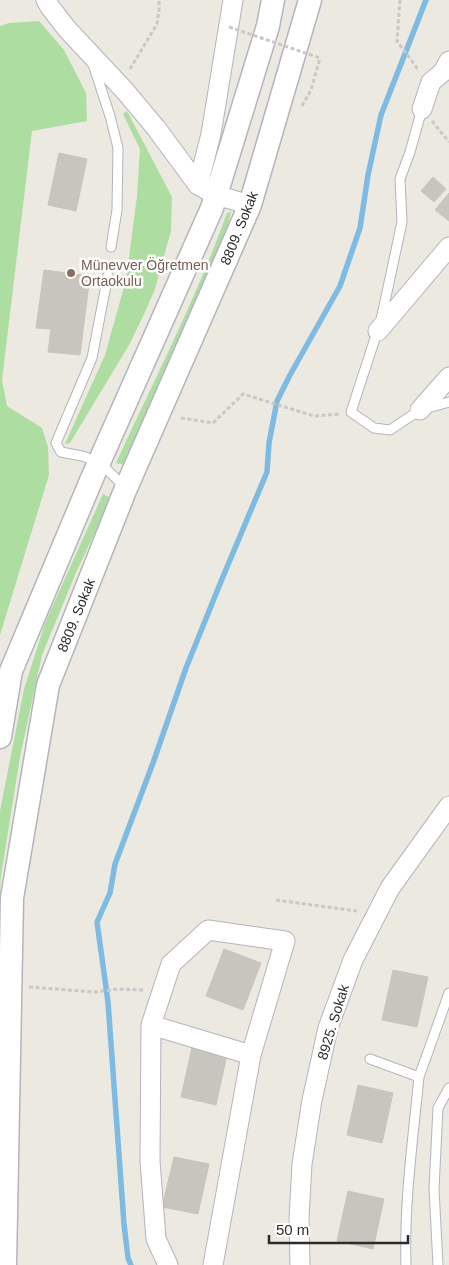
<svg xmlns="http://www.w3.org/2000/svg" width="449" height="1265" viewBox="0 0 449 1265" font-family="Arial,sans-serif">
<style>
.green{fill:#aedda2}
.lines{fill:none;stroke-linecap:round;stroke-linejoin:round}
.stream{stroke:#7ebbe3;stroke-width:5.5}
.building{fill:#c8c5bf;stroke:#c8c5ba}
.service-casing{stroke:#b3b4be;stroke-width:11}
.minor-casing{stroke:#b3b4be;stroke-width:21}
.tertiary-casing{stroke:#b3b4be;stroke-width:25}
.path{stroke:#c8c8c8;stroke-width:3;stroke-dasharray:4 2.5;stroke-linecap:butt}
.service{stroke:#fff;stroke-width:9}
.minor{stroke:#fff;stroke-width:19}
.tertiary{stroke:#fff;stroke-width:22}
.path-bridge{stroke:#c8c8c8;stroke-width:3;stroke-dasharray:4 2.5;stroke-linecap:butt}
.education-dot{fill:#8d6e63;stroke:#fff;stroke-width:2}
.labels{text-anchor:middle;dominant-baseline:central;stroke-width:5;stroke-linejoin:round;paint-order:stroke}
.street-label{font-size:14px;fill:#2c2c2c;stroke:#fff}
.education-label{font-size:14px;fill:#785e54;stroke:#fff;text-anchor:start}
</style>
<rect width="100%" height="100%" fill="#ece9e0"/>
<!-- green -->
<path class="green" d="M 39,21 L 64,50 L 86,93 L 87,121 L 32,131 L 2,380 L 7,406 L 42,428 L 48,447 L 49,475 L 0,635 L 0,26 L 9,23 Z
M 127,111 L 172,197 L 171,231 L 155,289 L 146,310 L 129,345 L 70,443 L 65,444 L 105,355 L 126,280 L 137,196 L 140,149 L 123,114 Z
M 231,212 L 223,246 L 125,465 L 116,463 C 154,380 196,299 227,213 Z
M 103,494 L 111,498 L 75,575 L 42,655 L 20,757 L 1,876 L 0,893 L 0,811 L 24,689 L 45,623 Z"/>
<g class="lines">
<!-- stream -->
<path class="stream" d="M 131,1265 L 128,1258 L 124,1224 L 108,1002 L 97,922 L 110,893 L 115,864 L 153,763 L 186,668 L 222,579 L 267,472 L 269,443 L 277,401 L 290,375 L 340,286 L 360,228 L 368,175 L 381,115 L 426,0"/>
</g>
<!-- building -->
<path class="building" d="M 59,153 L 87,159 L 76,211 L 48,205 Z
M 433,177 L 446,189 L 434,202 L 421,191 Z
M 449,193 L 449,221 L 435,210 Z
M 44,270 L 90,276 L 80,355 L 48,352 L 51,329 L 36,328 Z
M 224,949 L 261,963 L 243,1010 L 206,996 Z
M 393,970 L 428,977 L 417,1027 L 382,1020 Z
M 192,1047 L 227,1055 L 216,1105 L 181,1097 Z
M 358,1085 L 393,1093 L 382,1143 L 347,1135 Z
M 174,1157 L 209,1164 L 198,1214 L 162,1207 Z
M 348,1191 L 384,1199 L 373,1249 L 337,1241 Z"/>
<g class="lines">
<defs>
<path id="service" d="M 93,64 L 110,116 L 118,148 L 117,210 L 111,247
M 422,109 L 410,152 L 400,179 L 402,222 L 381,320 L 351,412 L 374,428 L 390,430 L 420,410 L 449,402
M 108,275 L 92,358 L 56,443 L 61,452 L 82,456 L 99,462 L 126,488
M 370,1059 L 419,1077 C 413,1139 404,1202 406,1265
M 419,1077 L 449,993
M 438,1265 L 434,1189 L 438,1108 L 449,1088"/>
<path id="minor" d="M 46,0 L 50,7 L 67,29 L 125,91 L 156,128 L 198,185 L 216,195 L 250,205
M 422,109 L 431,82 L 443,72 L 449,61
M 198,185 L 211,134 L 233,0
M 378,331 L 449,247
M 420,410 L 449,377
M 151,1025 L 251,1055
M 168,1265 L 156,1239 L 150,1161 L 151,1025 L 171,964 L 208,930 L 285,941 L 251,1055 L 213,1265
M 300,1265 L 299,1218 L 302,1164 L 312,1100 L 328,1028 L 353,960 L 390,888 L 449,806"/>
<path id="tertiary" d="M 0,737 L 11,671 L 93,476 L 212,208 L 268,26 L 273,0
M 5,1265 L 12,898 L 48,685 L 126,488 L 250,205 L 310,0"/>
</defs>
<!-- service casing -->
<use href="#service" class="service-casing"/>
<!-- minor casing -->
<use href="#minor" class="minor-casing"/>
<!-- tertiary casing -->
<use href="#tertiary" class="tertiary-casing"/>
<!-- path -->
<path class="path" d="M 400,0 L 397,41 L 417,68 L 420,68
M 130,69 L 157,24 L 159,10 L 159,0
M 302,106 L 311,90 L 320,58
M 432,121 L 449,142
M 181,418 L 213,423 L 243,394 L 314,416 L 340,414
M 276,900 L 357,911
M 29,987 L 95,992 L 118,989 L 145,990"/>
<!-- service -->
<use href="#service" class="service"/>
<!-- minor -->
<use href="#minor" class="minor"/>
<!-- tertiary -->
<use href="#tertiary" class="tertiary"/>
<!-- path-bridge -->
<path class="path-bridge" d="M 229,27 L 320,58"/>
</g>
<!-- markers -->
<circle class="education-dot" cx="71" cy="273" r="5"/>
<g class="labels">
<!-- street labels -->
<g class="street-label">
<text transform="translate(239 228) rotate(-68)">8809. Sokak</text>
<text transform="translate(76 615) rotate(-68)">8809. Sokak</text>
<text transform="translate(333 1022) rotate(-73)">8925. Sokak</text>
</g>
<!-- education labels -->
<g class="education-label">
<text x="81" y="265">Münevver Öğretmen<tspan x="81" dy="16">Ortaokulu</tspan></text>
</g>
</g>
<!-- scale -->
<path d="M269 1235v8h139v-8" fill="none" stroke="#2c2c2c" stroke-width="2.5"/>
<text x="276" y="1235" font-size="15" fill="#2c2c2c" stroke="#ffffff" stroke-width="4" paint-order="stroke">50 m</text>
</svg>
